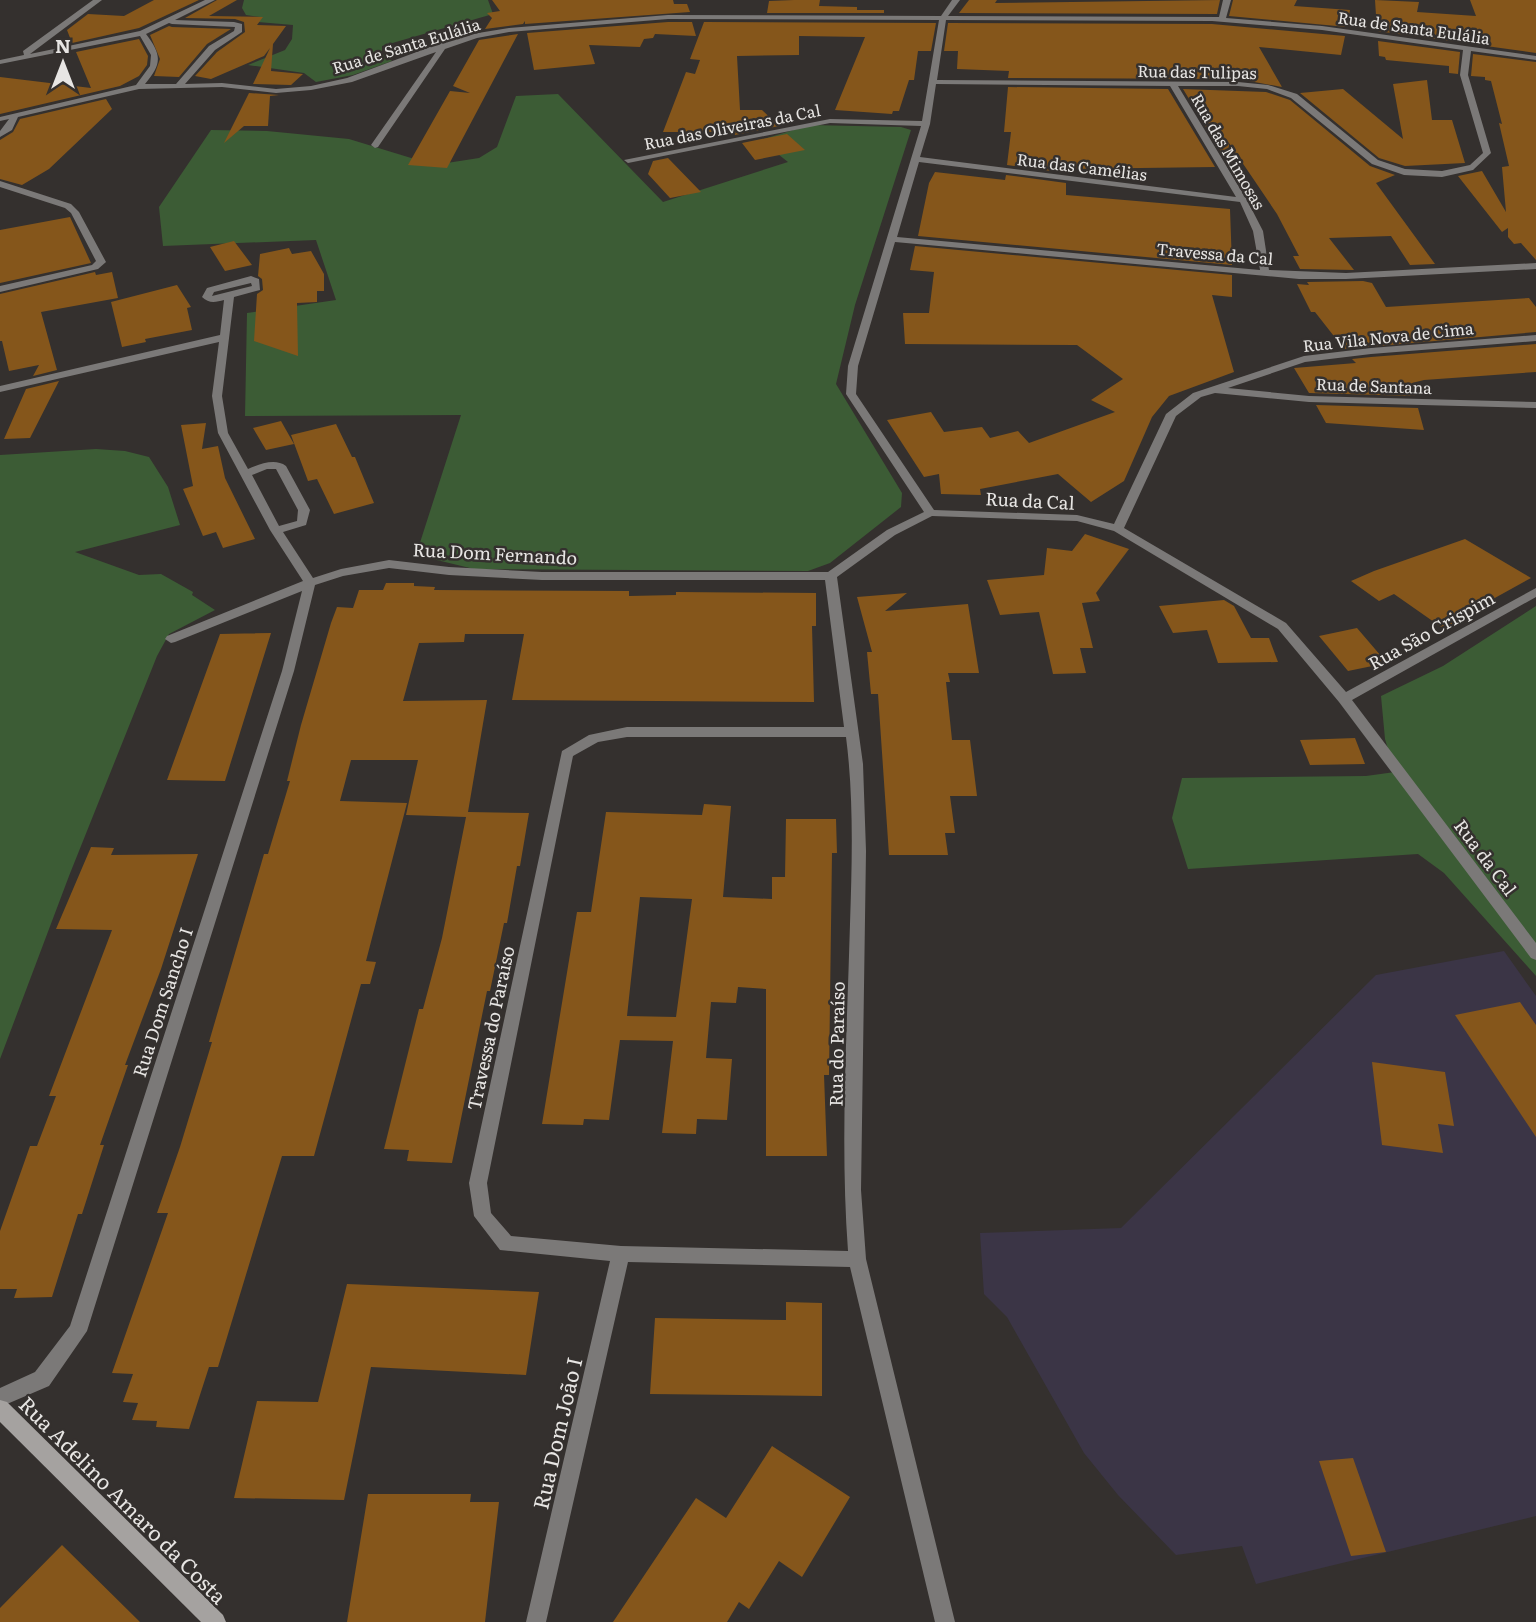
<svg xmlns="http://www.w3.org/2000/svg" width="1536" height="1622" viewBox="0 0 1536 1622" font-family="Literata,serif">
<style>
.industrial{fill:#3b3546}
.green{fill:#3c5c35}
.building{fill:#85561b;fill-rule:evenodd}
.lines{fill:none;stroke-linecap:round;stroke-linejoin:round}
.street{fill:#7b7978;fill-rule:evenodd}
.secondary{fill:#a5a2a0;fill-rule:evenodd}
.labels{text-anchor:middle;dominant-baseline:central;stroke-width:5;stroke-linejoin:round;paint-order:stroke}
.far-street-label{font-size:16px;fill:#e7e5e3;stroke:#34302e}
.street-label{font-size:18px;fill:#e7e5e3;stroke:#34302e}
.near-street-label{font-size:21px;fill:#e7e5e3;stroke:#34302e}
</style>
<rect width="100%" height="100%" fill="#34302e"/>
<!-- industrial -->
<path class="industrial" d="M 1504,951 L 1536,996 L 1536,1516 L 1256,1584 L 1242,1546 L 1176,1555 L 1118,1495 L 1084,1453 L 1007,1317 L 984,1294 L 980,1233 L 1121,1228 L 1376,975 Z"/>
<!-- green -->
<path class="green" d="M 244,0 L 488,0 L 493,14 L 382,46 L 382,53 L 392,61 L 353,75 L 316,82 L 304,73 L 248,65 L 285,50 L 292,39 L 293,25 L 258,22 L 260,17 L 246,15 L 242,8 Z
M 558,94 L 663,202 L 788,162 L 760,140 L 810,125 L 901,127 L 911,130 L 855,305 L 836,384 L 902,493 L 901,507 L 830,563 L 808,571 L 474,569 L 416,555 L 461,415 L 245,416 L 247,313 L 336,300 L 316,240 L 163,246 L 159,207 L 211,130 L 267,131 L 349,139 L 434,165 L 479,158 L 497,147 L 516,96 Z
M 96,449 L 125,451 L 149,457 L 168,487 L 180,525 L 75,552 L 139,575 L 161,574 L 193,592 L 192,595 L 215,610 L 169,634 L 157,656 L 69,876 L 0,1059 L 0,455 Z
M 1536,606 L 1536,976 L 1444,873 L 1418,854 L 1188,869 L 1172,818 L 1182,778 L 1366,776 L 1395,772 L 1385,739 L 1381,696 L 1443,666 Z"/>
<!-- building -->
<path class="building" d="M 154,0 L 199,0 L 139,28 L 72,43 L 67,30 L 88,14 L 124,16 Z
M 217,0 L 237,0 L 209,16 L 263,17 L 257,25 L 286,26 L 273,44 L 271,71 L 303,74 L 291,85 L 253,84 L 270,48 L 264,56 L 211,79 L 195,76 L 217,52 L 245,32 L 244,22 L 235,19 L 185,18 Z
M 492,0 L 673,0 L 674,4 L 687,4 L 690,12 L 525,24 L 525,21 L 523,24 L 485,29 L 492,18 L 487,13 L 500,11 Z
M 794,0 L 820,0 L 819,6 L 857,7 L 857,10 L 884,10 L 884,13 L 767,13 L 769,1 Z
M 969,0 L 997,0 L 995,3 L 1220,0 L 1217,14 L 959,13 Z
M 1233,0 L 1297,0 L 1294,6 L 1350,10 L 1347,27 L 1229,16 Z
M 1375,0 L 1419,2 L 1417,12 L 1476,16 L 1470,0 L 1536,0 L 1536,53 L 1377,31 Z
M 668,22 L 692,22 L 696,36 L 655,34 L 653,38 L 644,39 L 640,47 L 589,45 L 595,64 L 534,70 L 527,33 Z
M 704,22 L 936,23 L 931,51 L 918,51 L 914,80 L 909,80 L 899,111 L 893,111 L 892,114 L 835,110 L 865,37 L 799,36 L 799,55 L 737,56 L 740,110 L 762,110 L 779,126 L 735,135 L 732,132 L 663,132 L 686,72 L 695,74 L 700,60 L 690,59 Z
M 948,23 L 1212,24 L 1345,36 L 1341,55 L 1259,47 L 1282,87 L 1238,79 L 1008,78 L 1009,71 L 957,69 L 958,51 L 944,51 Z
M 169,26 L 172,27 L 231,29 L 207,44 L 179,77 L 154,76 L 160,59 L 150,35 Z
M 518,34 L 447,168 L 408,165 L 450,91 L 470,93 L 453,86 L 479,40 Z
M 139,39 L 148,56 L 147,65 L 139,76 L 120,86 L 0,114 L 0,77 L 91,88 L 76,52 Z
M 1378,41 L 1460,52 L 1458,74 L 1449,73 L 1449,66 L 1386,60 L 1385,57 L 1379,56 Z
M 1473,54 L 1536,62 L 1536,260 L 1521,243 L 1514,244 L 1508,237 L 1508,228 L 1502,232 L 1458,176 L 1482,171 L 1506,212 L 1502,167 L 1509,166 L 1499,123 L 1502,124 L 1491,81 L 1485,80 L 1485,77 L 1471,76 Z
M 1427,80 L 1432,120 L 1452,120 L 1465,163 L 1405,166 L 1379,158 L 1300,93 L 1343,89 L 1403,139 L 1393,84 Z
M 1008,87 L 1168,89 L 1215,167 L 1067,169 L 1066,173 L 1007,165 L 1011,132 L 1004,132 Z
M 1183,89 L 1266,92 L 1290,100 L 1370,166 L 1395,175 L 1376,183 L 1435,264 L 1410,265 L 1391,236 L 1329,238 L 1354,270 L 1300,269 L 1293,256 L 1299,256 L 1277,214 L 1229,143 L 1229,165 Z
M 249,93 L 279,95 L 270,96 L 268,126 L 244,126 L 224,143 Z
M 106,99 L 112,109 L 49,169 L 22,185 L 0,179 L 0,140 L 13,132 L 20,119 Z
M 787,134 L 805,150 L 755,160 L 742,143 Z
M 668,158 L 701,192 L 670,198 L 648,174 L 653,161 Z
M 935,172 L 1005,180 L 1006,175 L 1066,183 L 1066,195 L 1230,209 L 1232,265 L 918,236 L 929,183 Z
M 70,217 L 91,263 L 0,283 L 0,230 Z
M 234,241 L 252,265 L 225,271 L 210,247 Z
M 915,246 L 1232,275 L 1232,297 L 1212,295 L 1234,372 L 1169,396 L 1152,417 L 1124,481 L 1091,502 L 1058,474 L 980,489 L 981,495 L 941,494 L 939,474 L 924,477 L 887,420 L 931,412 L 944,432 L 982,427 L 990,438 L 1018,431 L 1029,443 L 1115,412 L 1091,400 L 1123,379 L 1077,345 L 905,344 L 903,313 L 929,313 L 934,272 L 910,270 Z
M 289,248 L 292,254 L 311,251 L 324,274 L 324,291 L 317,291 L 317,302 L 297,303 L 298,356 L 254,341 L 257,294 L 263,290 L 262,279 L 258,276 L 260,254 Z
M 95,272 L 96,275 L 112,272 L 118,298 L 41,312 L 57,370 L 33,376 L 39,365 L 9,371 L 2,341 L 0,341 L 0,294 Z
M 1363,281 L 1372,283 L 1386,307 L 1529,298 L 1536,307 L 1536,332 L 1344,349 L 1315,312 L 1311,312 L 1297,284 L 1309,285 L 1307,282 Z
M 177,285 L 191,307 L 187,308 L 192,330 L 145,339 L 146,342 L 122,347 L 111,302 Z
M 1536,344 L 1536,372 L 1424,380 L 1412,383 L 1415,396 L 1309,393 L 1294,368 L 1356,363 L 1352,359 L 1371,357 Z
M 59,381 L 30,438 L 4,439 L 26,389 Z
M 1316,405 L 1418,408 L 1424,430 L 1326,423 Z
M 281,421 L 294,444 L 266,450 L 253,428 Z
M 206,423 L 202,449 L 218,446 L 225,478 L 255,539 L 223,548 L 216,532 L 203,536 L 183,489 L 193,486 L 181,425 Z
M 336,424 L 352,457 L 355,457 L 374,503 L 334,514 L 317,479 L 308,481 L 291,435 Z
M 1085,534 L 1129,549 L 1096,593 L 1100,601 L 1082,603 L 1093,648 L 1080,648 L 1086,673 L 1053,674 L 1039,612 L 1000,615 L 987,580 L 1044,575 L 1047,548 L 1072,551 Z
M 1465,539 L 1531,578 L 1464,615 L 1467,617 L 1444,629 L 1394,594 L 1379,601 L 1351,581 L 1374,571 Z
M 386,583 L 414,583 L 414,586 L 435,587 L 434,590 L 629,591 L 629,596 L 676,595 L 676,592 L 816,593 L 816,626 L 812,626 L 814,702 L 512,700 L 524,634 L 465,634 L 464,642 L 419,643 L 403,701 L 487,700 L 468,812 L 529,813 L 520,866 L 517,866 L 507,923 L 504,923 L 490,991 L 487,991 L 452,1163 L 407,1161 L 409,1150 L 384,1149 L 419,1009 L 423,1009 L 442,938 L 466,817 L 406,815 L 418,760 L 351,760 L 340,801 L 407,803 L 366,961 L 376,962 L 370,984 L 361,984 L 314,1156 L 282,1156 L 218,1367 L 209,1367 L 189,1429 L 156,1427 L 157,1421 L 132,1420 L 138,1403 L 123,1402 L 133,1374 L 112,1373 L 168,1213 L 157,1213 L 180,1147 L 212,1042 L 209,1042 L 264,854 L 268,854 L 290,781 L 287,781 L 301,725 L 331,623 L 337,607 L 353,608 L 359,590 L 383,590 Z
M 907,593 L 885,611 L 968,604 L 979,673 L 948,673 L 950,682 L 946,682 L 952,740 L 970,740 L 977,796 L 950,796 L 955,833 L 945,833 L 948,855 L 889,855 L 878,694 L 871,694 L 867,652 L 872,652 L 857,597 Z
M 1224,600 L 1234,606 L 1251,638 L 1269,638 L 1278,662 L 1218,663 L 1207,630 L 1173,633 L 1159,606 Z
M 1357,628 L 1387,663 L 1348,671 L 1319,636 Z
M 271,633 L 225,781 L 167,780 L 220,634 Z
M 1355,738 L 1365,764 L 1310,765 L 1300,740 Z
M 704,804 L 731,806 L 723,897 L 772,899 L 772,877 L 785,877 L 786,819 L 836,819 L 837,853 L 832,853 L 829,1075 L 824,1075 L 827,1156 L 766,1156 L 766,989 L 738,987 L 736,1003 L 711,1002 L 706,1058 L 732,1059 L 727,1120 L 697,1119 L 696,1134 L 662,1133 L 673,1041 L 620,1040 L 609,1120 L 584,1119 L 583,1125 L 542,1124 L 577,912 L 591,912 L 606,812 L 702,815 ZM 640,897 L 692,899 L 676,1017 L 627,1016 Z
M 91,847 L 114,848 L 111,855 L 198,854 L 161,969 L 125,1065 L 128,1065 L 100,1145 L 104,1145 L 82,1214 L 78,1214 L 52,1297 L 14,1298 L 17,1289 L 0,1289 L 0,1231 L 30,1146 L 37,1146 L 56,1096 L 49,1096 L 112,930 L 56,929 Z
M 1520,1002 L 1536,1025 L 1536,1137 L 1455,1015 Z
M 1372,1062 L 1445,1072 L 1454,1126 L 1438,1124 L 1443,1153 L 1382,1145 Z
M 347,1284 L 539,1292 L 526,1375 L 371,1367 L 344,1500 L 234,1498 L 257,1401 L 318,1402 Z
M 786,1302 L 822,1303 L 822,1396 L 650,1394 L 655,1318 L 786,1320 Z
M 772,1446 L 850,1497 L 802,1577 L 779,1561 L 749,1609 L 739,1602 L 727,1622 L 613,1622 L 696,1498 L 726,1518 Z
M 1353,1458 L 1386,1552 L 1351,1556 L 1319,1461 Z
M 368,1494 L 471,1494 L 470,1502 L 499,1502 L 485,1622 L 347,1622 Z
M 62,1545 L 140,1622 L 0,1622 L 0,1608 Z"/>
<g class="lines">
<!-- street -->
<path class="street" d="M 93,0 L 102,0 L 30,54 L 140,31 L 205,0 L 215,0 L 175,20 L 234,22 L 242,24 L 242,32 L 215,50 L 185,84 L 222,83 L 276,89 L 311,86 L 347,78 L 438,44 L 472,34 L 509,28 L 668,15 L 941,16 L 952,0 L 960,0 L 948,16 L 1219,17 L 1223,0 L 1231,0 L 1226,18 L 1322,26 L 1536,56 L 1536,60 L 1471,51 L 1468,75 L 1491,153 L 1473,170 L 1442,177 L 1404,175 L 1372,164 L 1291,98 L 1267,89 L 1238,86 L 1178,86 L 1247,200 L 1263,231 L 1269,270 L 1346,273 L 1536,263 L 1536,269 L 1346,279 L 1299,279 L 895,242 L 858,366 L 856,394 L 934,510 L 1077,515 L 1114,524 L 1166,414 L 1193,393 L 1304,356 L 1371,348 L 1536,335 L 1536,341 L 1371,354 L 1305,362 L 1228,388 L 1309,396 L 1536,402 L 1536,408 L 1309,402 L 1215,393 L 1201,397 L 1176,416 L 1124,528 L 1286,623 L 1346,692 L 1536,588 L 1536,597 L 1352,700 L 1536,943 L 1536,960 L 1531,958 L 1339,702 L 1278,629 L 1114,531 L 1077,521 L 932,516 L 895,535 L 837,577 L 863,764 L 866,851 L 861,1190 L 866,1259 L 955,1622 L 935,1622 L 850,1267 L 628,1262 L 546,1622 L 526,1622 L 610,1261 L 500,1250 L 474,1216 L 469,1183 L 562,751 L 589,735 L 627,727 L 844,727 L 825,580 L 542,580 L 449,575 L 389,568 L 343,576 L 315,585 L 294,671 L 87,1331 L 49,1386 L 0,1407 L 0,1388 L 35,1372 L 70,1326 L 282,671 L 302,591 L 175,642 L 171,643 L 165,639 L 167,636 L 303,581 L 270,530 L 218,433 L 212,396 L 219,342 L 0,392 L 0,386 L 220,335 L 224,300 C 216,302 209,304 202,297 L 207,288 L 251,276 L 259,279 L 260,290 L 234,297 L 222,396 L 228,433 L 248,469 C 260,464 275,458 286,466 L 310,510 L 306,525 L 283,532 L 313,578 L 341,569 L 389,560 L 449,567 L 542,572 L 828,572 L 887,530 L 924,512 L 846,394 L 848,366 L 921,126 L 830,123 L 628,163 L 624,160 L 830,119 L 922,121 L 939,20 L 668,19 L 509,32 L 477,38 L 445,49 L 378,147 L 375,148 L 371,145 L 436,52 L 352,82 L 311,90 L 276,93 L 222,87 L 139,89 L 18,117 L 12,130 L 0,137 L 0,131 L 9,119 L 0,121 L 0,117 L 136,85 L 150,66 L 151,55 L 140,36 L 0,64 L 0,60 L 24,55 L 23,51 ZM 946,20 L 1212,21 L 1322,30 L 1463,50 L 1460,75 L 1483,153 L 1470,165 L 1442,171 L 1405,169 L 1378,160 L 1297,94 L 1268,85 L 1238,82 L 937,80 ZM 169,23 L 172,24 L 235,27 L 234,31 L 209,46 L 176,84 L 145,84 C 162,64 162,55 146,34 ZM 936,84 L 1170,86 L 1236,197 L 920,157 L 930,124 ZM 919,162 L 1240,202 L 1253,231 L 1260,270 L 897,237 ZM 251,283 L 252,286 L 212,296 L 214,292 ZM 267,469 L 276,469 L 298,510 L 297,521 L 279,526 L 252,475 ZM 627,737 L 846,737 C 854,799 852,862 850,924 C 847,1033 840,1142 848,1251 L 621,1246 L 511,1236 L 491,1213 L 487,1183 L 573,756 L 598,742 Z
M 0,181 L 71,204 L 79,212 L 106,262 L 98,269 L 0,292 L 0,286 L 92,265 L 96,261 L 71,213 L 65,208 L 0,187 Z"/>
<!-- secondary -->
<path class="secondary" d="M 0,1400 L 7,1402 L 223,1615 L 226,1622 L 201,1622 L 0,1422 Z"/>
</g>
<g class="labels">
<!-- far-street labels -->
<g class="far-street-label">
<text transform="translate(1414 27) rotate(8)">Rua de Santa Eulália</text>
<text transform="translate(406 45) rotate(-17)">Rua de Santa Eulália</text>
<text transform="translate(1197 71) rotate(1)">Rua das Tulipas</text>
<text transform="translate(732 126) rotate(-11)">Rua das Oliveiras da Cal</text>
<text transform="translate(1229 151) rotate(60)">Rua das Mimosas</text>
<text transform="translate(1082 166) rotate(7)">Rua das Camélias</text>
<text transform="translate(1215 253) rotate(5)">Travessa da Cal</text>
<text transform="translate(1388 336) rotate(-6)">Rua Vila Nova de Cima</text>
<text transform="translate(1374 385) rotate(2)">Rua de Santana</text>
</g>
<!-- street labels -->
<g class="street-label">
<text transform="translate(1030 500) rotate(3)">Rua da Cal</text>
<text transform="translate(495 553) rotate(3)">Rua Dom Fernando</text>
<text transform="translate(1431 630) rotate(-29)">Rua São Crispim</text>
<text transform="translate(1486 857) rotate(53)">Rua da Cal</text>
<text transform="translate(162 1002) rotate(-72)">Rua Dom Sancho I</text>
<text transform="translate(490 1028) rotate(-78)">Travessa do Paraíso</text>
<text transform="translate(836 1044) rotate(-89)">Rua do Paraíso</text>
</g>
<!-- near-street labels -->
<g class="near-street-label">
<text transform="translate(556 1433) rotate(-77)">Rua Dom João I</text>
<text transform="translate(124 1499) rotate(45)">Rua Adelino Amaro da Costa</text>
</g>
</g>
<!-- north arrow -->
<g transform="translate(63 63)" stroke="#34302e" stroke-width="5" paint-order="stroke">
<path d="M0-5L12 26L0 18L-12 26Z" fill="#e7e5e3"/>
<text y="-10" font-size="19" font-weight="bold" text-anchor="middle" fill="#e7e5e3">N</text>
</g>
</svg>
